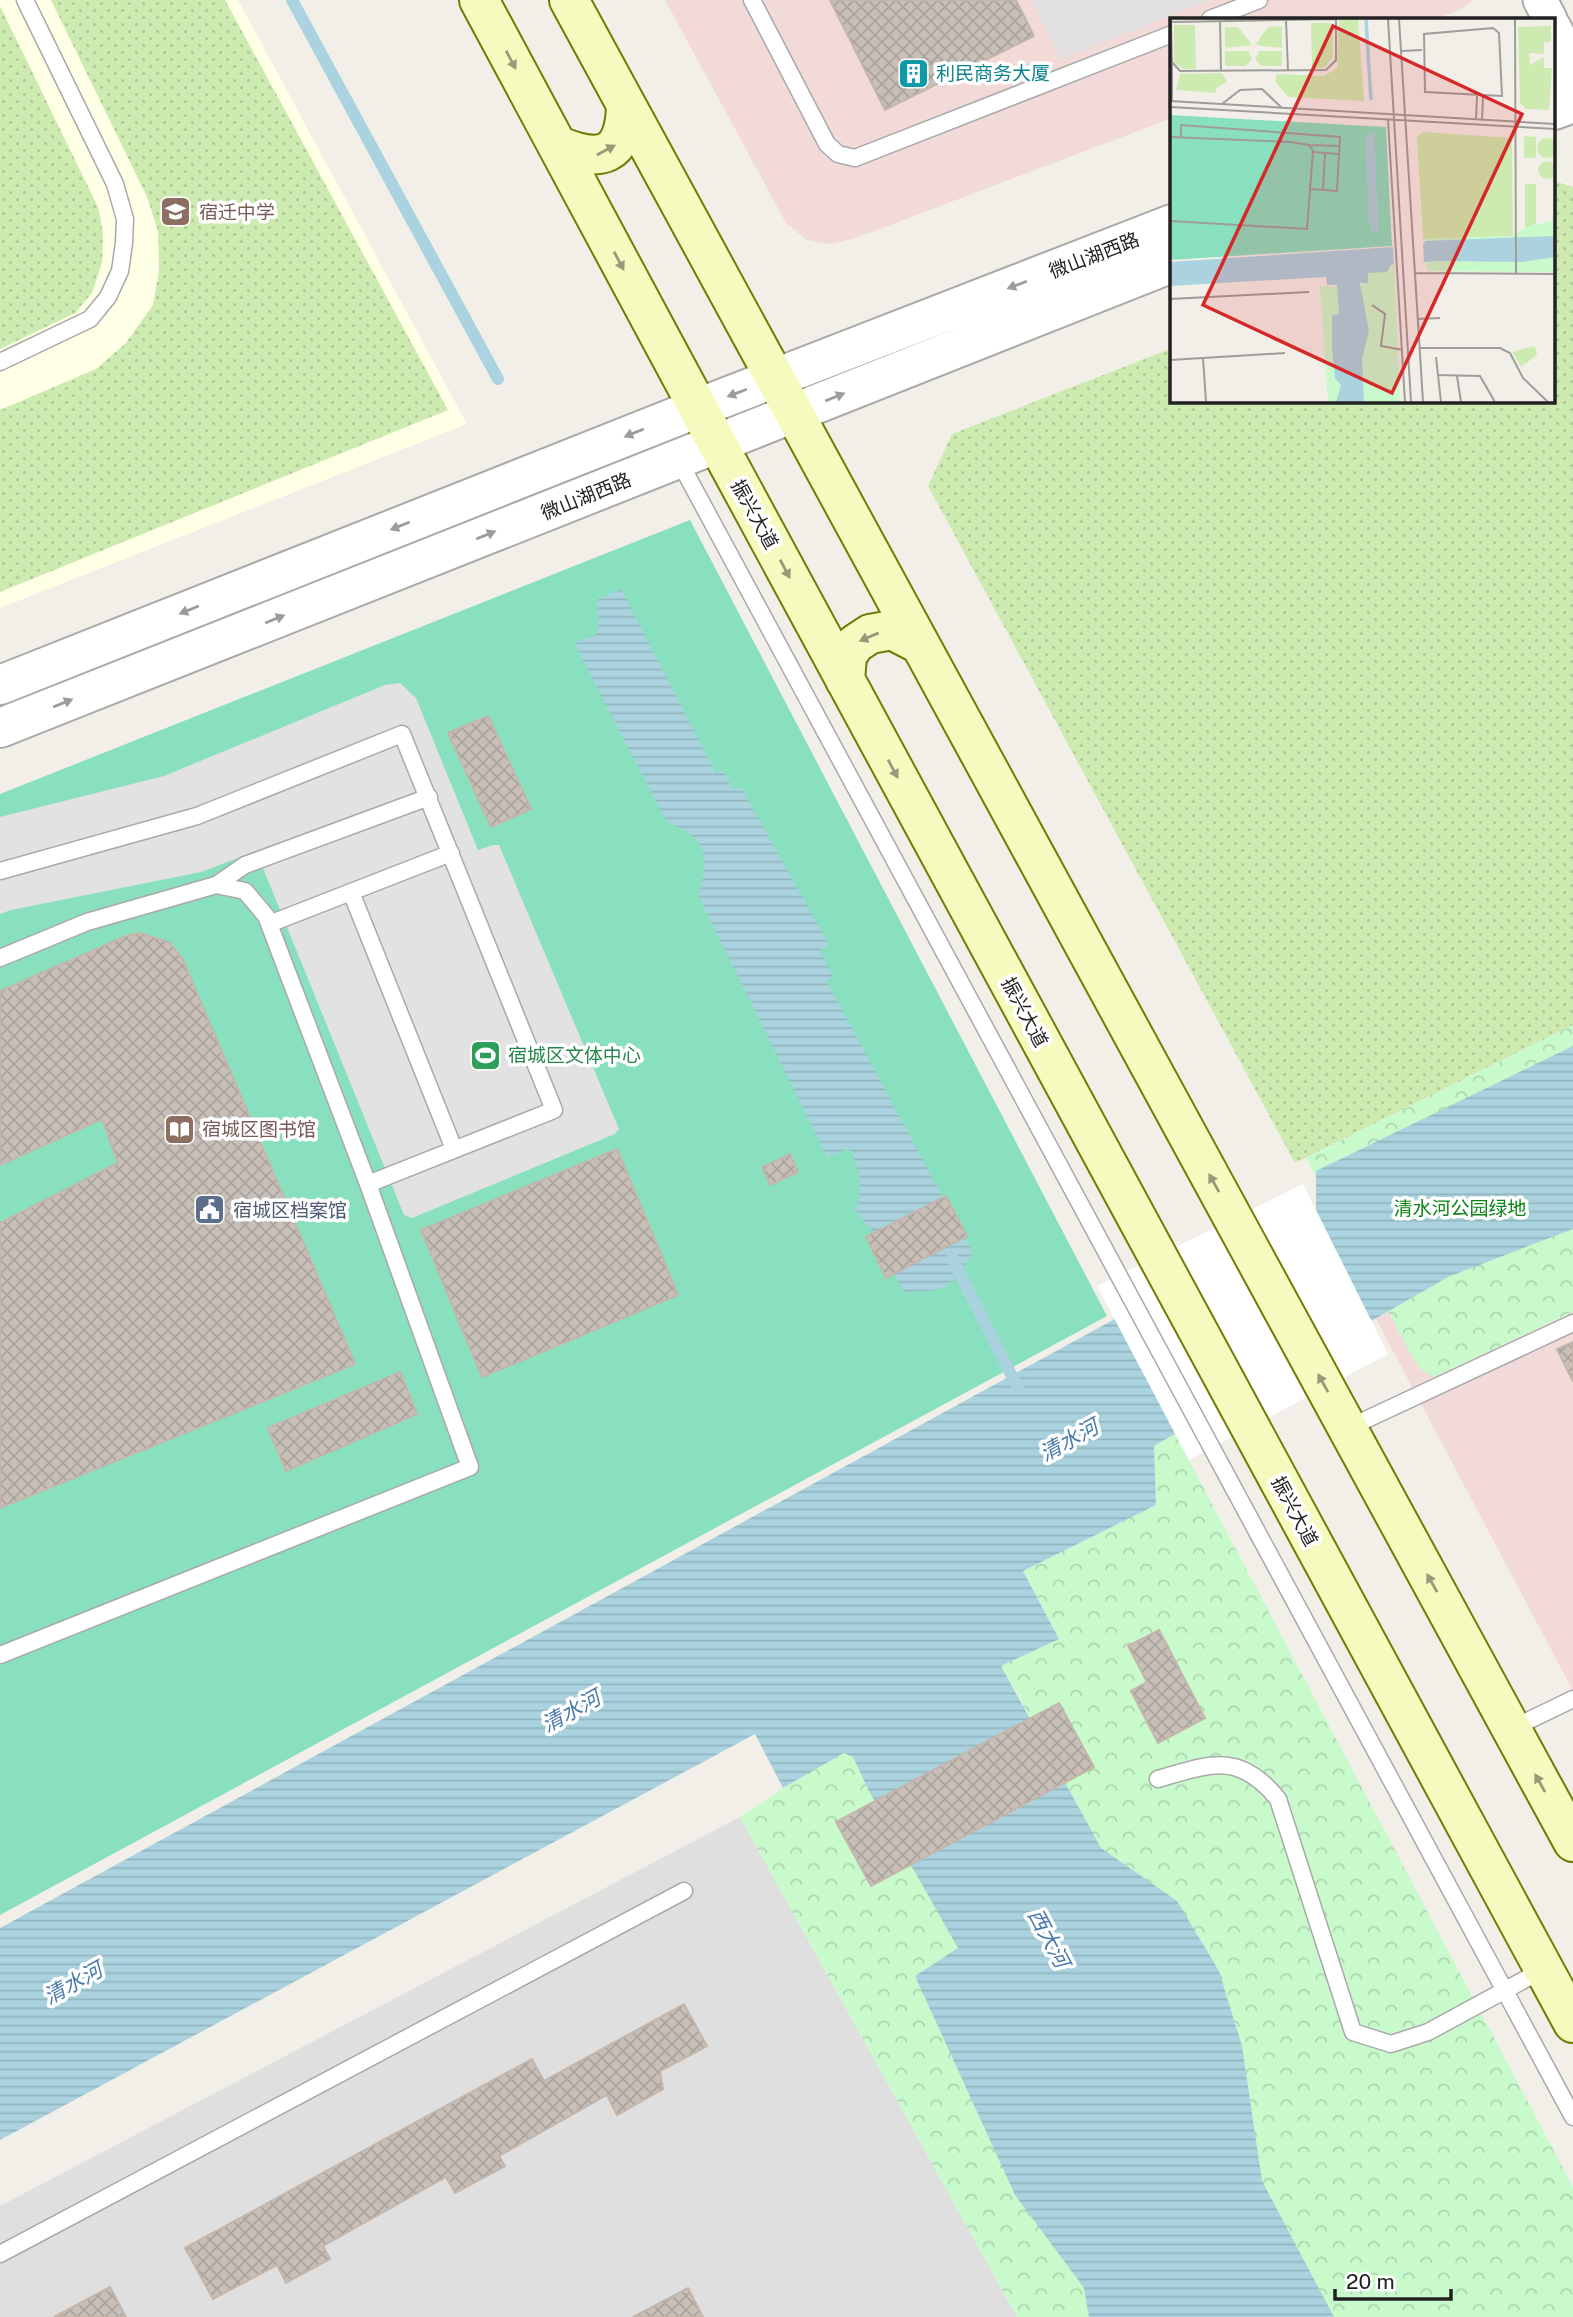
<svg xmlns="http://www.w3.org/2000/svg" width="1573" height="2317" viewBox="0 0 1573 2317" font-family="'Public Sans','Noto Sans SC',sans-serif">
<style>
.residential{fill:#e0dfdf}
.commercial{fill:#f2dad9}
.education{fill:#ffffe5}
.grass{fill:url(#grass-dots)}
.park{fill:url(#park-crowns)}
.pitch{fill:#88e0be}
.parking{fill:#e2e2e2}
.water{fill:url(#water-rules)}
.pier{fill:#fff}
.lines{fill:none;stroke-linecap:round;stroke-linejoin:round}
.stream{stroke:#aad3df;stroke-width:12}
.building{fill:url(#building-cross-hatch);stroke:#c4b6ab;stroke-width:2}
.service-casing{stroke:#a9a9a9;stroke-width:19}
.minor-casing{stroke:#a9a9a9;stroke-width:37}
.tertiary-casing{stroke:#a9a9a9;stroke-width:42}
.secondary-casing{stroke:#707d05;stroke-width:42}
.service{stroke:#fff;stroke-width:16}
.minor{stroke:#fff;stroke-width:33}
.tertiary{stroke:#fff;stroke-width:38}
.secondary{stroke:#f7fabf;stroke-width:38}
.oneway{fill:#979978}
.oneway2{fill:#9c9c9c}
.labels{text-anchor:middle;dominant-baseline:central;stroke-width:7;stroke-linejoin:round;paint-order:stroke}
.culture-label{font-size:19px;fill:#0d838f;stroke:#fff;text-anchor:start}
.education-label{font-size:19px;fill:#785e54;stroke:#fff;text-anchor:start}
.street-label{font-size:19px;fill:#222;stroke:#fff}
.leisure-label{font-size:19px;fill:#27864d;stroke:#fff;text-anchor:start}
.park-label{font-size:19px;fill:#0c8416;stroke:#fff}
.service-label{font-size:19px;fill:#4e5e75;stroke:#fff;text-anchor:start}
.water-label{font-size:21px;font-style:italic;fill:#4a7aab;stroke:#fff}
.inset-river{fill:none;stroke:#aad3df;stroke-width:3.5}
.inset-road{fill:none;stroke:#9f9d99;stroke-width:2}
.view{fill:#d62828;fill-opacity:0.15;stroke:#d62828;stroke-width:3.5}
.inset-edge{fill:none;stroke:#222;stroke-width:3.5}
</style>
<defs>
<pattern id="grass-dots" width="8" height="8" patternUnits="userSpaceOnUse" patternTransform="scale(1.75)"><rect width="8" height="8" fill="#cdebb0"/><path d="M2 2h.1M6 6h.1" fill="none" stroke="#b0c997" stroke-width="1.8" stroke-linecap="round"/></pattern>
<pattern id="park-crowns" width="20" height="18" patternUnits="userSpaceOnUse" patternTransform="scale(1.75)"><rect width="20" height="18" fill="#c8facc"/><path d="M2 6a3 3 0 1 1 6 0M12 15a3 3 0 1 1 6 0" fill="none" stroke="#acd6af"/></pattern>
<pattern id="water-rules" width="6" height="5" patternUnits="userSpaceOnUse" patternTransform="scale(1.75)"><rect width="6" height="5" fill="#aad3df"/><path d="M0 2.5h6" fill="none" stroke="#92b5bf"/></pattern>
<pattern id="building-cross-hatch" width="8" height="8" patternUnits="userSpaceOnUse" patternTransform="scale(1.75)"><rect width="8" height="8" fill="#c7bfb8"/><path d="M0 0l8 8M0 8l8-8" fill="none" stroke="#aba49e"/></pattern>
</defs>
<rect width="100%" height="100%" fill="#f2efe9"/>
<!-- residential -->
<path class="residential" d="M 740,1817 L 1017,2317 L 0,2317 L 0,2206 Z"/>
<!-- commercial -->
<path class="commercial" d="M 665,0 L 1473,0 L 1460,10 L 1435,19 L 1172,19 L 1172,118 L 856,238 L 830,244 L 807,240 L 786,223 Z
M 1573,1229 L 1573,1691 L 1376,1319 L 1448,1277 Z"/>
<!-- education -->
<path class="education" d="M 0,0 L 238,0 L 467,424 L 0,608 Z"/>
<!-- grass -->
<path class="grass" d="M 51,0 L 225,0 L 448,410 L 0,592 L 0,410 L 96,369 L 126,343 L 153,305 L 159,271 L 158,231 L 147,197 Z
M 0,6 L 98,207 L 103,233 L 102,263 L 92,293 L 75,313 L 0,349 Z
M 1554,181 L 1573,187 L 1573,1025 L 1295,1163 L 928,486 L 952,434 L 1172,348 L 1172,401 L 1554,401 Z"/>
<!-- park -->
<path class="park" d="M 1573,1025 L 1573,1312 L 1434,1377 L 1421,1370 L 1414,1360 L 1306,1158 Z
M 1175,1434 L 1573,2187 L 1573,2317 L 1017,2317 L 740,1817 L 783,1788 L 844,1753 L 853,1757 L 870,1793 L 1024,1705 L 1001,1666 L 1059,1638 L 1023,1571 L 1156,1505 L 1154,1446 Z"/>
<!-- pitch -->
<path class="pitch" d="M 690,520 L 1107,1316 L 0,1915 L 0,794 Z"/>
<!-- parking -->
<path class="parking" d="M 1031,0 L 1210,0 L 1061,59 Z
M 400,683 L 416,698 L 478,850 L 493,845 L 499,845 L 619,1129 L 615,1134 L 412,1218 L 404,1215 L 256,851 L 201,872 L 11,910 L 0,914 L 0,817 L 164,776 L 385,685 Z"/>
<!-- water -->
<path class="water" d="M 621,589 L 716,773 L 723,770 L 732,789 L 741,787 L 829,945 L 820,950 L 833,977 L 826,980 L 973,1253 C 945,1291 952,1290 904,1292 L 871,1229 L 855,1210 C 866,1188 858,1168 849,1148 L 827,1157 L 698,895 C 706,872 711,844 684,830 C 677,826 671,825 665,819 L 574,643 L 596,635 L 599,621 L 597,600 Z
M 1573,1046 L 1573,1229 L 1448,1277 L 1154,1446 L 1156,1505 L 1023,1571 L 1059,1639 L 1001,1666 L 1101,1848 L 1177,1901 L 1219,1971 L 1242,2046 L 1262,2181 L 1334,2317 L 1089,2317 L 1084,2288 L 1015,2195 L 915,1976 L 958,1948 L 870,1793 L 853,1757 L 844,1753 L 783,1788 L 755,1734 L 0,2140 L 0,1928 L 1316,1209 L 1316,1171 Z"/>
<!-- pier -->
<path class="pier" d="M 1303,1184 L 1388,1354 L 1189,1460 L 1097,1286 Z"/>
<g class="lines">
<!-- stream -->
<path class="stream" d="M 292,0 L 498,379
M 952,1258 L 1018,1388"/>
</g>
<!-- building -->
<path class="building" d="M 830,0 L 1016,0 L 1034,36 L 885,110 Z
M 488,716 L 531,809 L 491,827 L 448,733 Z
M 139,933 L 169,942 L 182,958 L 355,1364 L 0,1508 L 0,1223 L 118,1163 L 102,1119 L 0,1165 L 0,991 L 126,936 Z
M 617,1149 L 678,1295 L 482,1377 L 421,1230 Z
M 790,1154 L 798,1172 L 770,1185 L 762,1167 Z
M 946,1196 L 967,1236 L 886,1278 L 866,1237 Z
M 1573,1342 L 1573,1382 L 1557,1349 Z
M 400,1372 L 417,1414 L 286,1471 L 268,1428 Z
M 1159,1630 L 1205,1718 L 1158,1743 L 1131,1691 L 1147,1682 L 1128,1646 Z
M 1059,1703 L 1094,1767 L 871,1886 L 836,1822 Z
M 684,2004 L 707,2046 L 660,2071 L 663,2089 L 617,2115 L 607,2095 L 499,2156 L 505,2166 L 455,2193 L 446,2177 L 323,2246 L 330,2259 L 286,2283 L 277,2265 L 213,2299 L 185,2248 L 532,2059 L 544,2081 Z
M 110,2287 L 126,2317 L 54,2317 Z
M 688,2288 L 703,2317 L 633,2317 Z"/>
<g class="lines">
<defs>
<path id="service" d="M 752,0 L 827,144 L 838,154 L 855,158 L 1172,34
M 1210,19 L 1259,0
M 0,362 L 90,319 L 108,297 L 120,271 L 124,243 L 125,219 L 115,184 L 25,0
M 678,459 L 1573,2117
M 0,871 L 197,816 L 402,734 L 554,1110 L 368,1184
M 216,885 L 245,865 L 429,797
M 351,892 L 454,1149
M 269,924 L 451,853
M 0,958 L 87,922 L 216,885 L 245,891 L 266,916 L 368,1184 L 470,1467 L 0,1655
M 1348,1428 L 1573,1323
M 1511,1729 L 1573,1699
M 1158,1779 C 1210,1764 1239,1751 1278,1799 L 1353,2032 L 1391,2044 L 1428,2032 L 1544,1969
M 0,2254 L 684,1891"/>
<path id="minor" d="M 1540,0 L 1550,19
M 1554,27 L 1573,65"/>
<path id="tertiary" d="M 1554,76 L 1573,68
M 1554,110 L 1573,103
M 0,685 L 698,408 L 1172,224
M 0,728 L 1172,263"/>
<path id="secondary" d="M 479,0 L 717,443 L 1573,2023
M 569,0 L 1573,1842
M 557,145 C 601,164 625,157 626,105
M 845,680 L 847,656 L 855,644 L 870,634 L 892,630 L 919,644"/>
</defs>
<!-- service casing -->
<use href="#service" class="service-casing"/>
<!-- minor casing -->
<use href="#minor" class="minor-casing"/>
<!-- tertiary casing -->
<use href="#tertiary" class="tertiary-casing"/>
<!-- secondary casing -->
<use href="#secondary" class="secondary-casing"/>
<!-- service -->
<use href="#service" class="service"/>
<!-- minor -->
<use href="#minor" class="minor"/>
<!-- tertiary -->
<use href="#tertiary" class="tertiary"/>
<!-- secondary -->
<use href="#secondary" class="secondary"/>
</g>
<!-- one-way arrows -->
<defs><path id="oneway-solid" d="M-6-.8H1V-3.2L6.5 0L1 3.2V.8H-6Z" transform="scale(1.75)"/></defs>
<g class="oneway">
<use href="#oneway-solid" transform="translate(511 60) rotate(62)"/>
<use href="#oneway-solid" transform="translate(606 150) rotate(-28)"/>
<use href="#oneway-solid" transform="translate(619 261) rotate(62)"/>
<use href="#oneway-solid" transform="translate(785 569) rotate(62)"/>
<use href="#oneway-solid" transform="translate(869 637) rotate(157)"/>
<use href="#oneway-solid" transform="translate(893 769) rotate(62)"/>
<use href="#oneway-solid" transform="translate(1214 1183) rotate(-119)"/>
<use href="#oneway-solid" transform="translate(1323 1383) rotate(-119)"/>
<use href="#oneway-solid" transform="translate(1432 1583) rotate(-119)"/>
<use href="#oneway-solid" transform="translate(1540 1783) rotate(-119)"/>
</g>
<g class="oneway2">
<use href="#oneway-solid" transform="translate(1017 285) rotate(159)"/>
<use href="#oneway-solid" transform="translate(737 393) rotate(159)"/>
<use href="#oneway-solid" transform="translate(835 397) rotate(-22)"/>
<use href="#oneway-solid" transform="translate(634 433) rotate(158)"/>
<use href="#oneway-solid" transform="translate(400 526) rotate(158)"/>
<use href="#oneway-solid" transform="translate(486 535) rotate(-22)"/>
<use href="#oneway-solid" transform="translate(189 610) rotate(158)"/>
<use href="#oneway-solid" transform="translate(275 619) rotate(-22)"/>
<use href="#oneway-solid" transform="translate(63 703) rotate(-22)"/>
</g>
<!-- icons -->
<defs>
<symbol id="building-square" viewBox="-11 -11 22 22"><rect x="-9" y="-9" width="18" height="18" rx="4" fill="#0f9aa8" stroke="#fff"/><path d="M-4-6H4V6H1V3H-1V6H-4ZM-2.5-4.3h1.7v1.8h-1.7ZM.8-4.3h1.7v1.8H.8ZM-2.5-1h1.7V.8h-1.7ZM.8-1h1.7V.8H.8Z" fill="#fff"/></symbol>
<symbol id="school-square" viewBox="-11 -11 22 22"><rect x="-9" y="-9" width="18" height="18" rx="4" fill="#8d6e63" stroke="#fff"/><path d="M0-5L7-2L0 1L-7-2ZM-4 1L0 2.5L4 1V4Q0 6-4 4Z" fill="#fff"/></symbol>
<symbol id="stadium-square" viewBox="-11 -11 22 22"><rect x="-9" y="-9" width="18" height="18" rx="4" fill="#2e9e5b" stroke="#fff"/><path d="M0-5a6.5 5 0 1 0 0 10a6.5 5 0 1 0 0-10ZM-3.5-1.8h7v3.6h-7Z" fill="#fff"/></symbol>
<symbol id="library-square" viewBox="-11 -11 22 22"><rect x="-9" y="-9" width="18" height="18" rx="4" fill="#8d6e63" stroke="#fff"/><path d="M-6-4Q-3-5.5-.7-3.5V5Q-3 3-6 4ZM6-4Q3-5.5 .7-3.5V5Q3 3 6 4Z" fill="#fff"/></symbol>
<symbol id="civic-square" viewBox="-11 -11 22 22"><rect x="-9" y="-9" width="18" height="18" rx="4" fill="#5c6f8a" stroke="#fff"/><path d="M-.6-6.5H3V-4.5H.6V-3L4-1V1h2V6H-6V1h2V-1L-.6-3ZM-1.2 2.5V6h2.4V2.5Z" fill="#fff"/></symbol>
</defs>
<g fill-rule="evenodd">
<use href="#building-square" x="896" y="56" width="35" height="35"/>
<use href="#school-square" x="158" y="194" width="35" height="35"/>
<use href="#stadium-square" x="468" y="1038" width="35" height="35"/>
<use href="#library-square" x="162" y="1112" width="35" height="35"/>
<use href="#civic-square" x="192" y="1192" width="35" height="35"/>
</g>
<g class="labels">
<!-- culture labels -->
<g class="culture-label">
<text x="936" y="73">利民商务大厦</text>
</g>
<!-- education labels -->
<g class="education-label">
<text x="199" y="212">宿迁中学</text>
<text x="202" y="1129">宿城区图书馆</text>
</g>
<!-- street labels -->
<g class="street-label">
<text transform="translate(1094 255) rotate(-21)">微山湖西路</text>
<text transform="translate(586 496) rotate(-22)">微山湖西路</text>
<text transform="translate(755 514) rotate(61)">振兴大道</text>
<text transform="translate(1025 1012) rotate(62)">振兴大道</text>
<text transform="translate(1295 1511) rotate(62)">振兴大道</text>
</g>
<!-- leisure labels -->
<g class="leisure-label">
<text x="508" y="1055">宿城区文体中心</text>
</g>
<!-- park labels -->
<g class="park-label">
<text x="1460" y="1208">清水河公园绿地</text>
</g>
<!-- service labels -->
<g class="service-label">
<text x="233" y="1210">宿城区档案馆</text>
</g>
<!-- water labels -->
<g class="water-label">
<text transform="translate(1069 1440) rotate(-29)">清水河</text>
<text transform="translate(571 1711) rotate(-29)">清水河</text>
<text transform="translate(1049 1938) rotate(62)">西大河</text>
<text transform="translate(73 1983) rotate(-29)">清水河</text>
</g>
</g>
<!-- overview -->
<g transform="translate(1170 18)">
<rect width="385" height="385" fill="#f2efe9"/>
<path d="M 169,1 L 188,1 L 194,83 L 118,79 L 105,63 L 107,56 L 154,58 L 167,50 ZM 141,5 L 162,5 L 163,39 L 154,50 L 142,50 ZM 4,7 L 25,7 L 26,51 L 13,51 L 4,44 ZM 112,8 L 112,30 L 85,27 L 98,9 ZM 381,8 L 381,24 L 374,24 L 374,36 L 359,35 L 360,47 L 374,39 L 374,50 L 382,50 L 379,92 L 356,91 L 350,85 L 348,9 ZM 55,9 L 68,9 L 82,27 L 55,30 ZM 55,33 L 78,33 L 82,41 L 76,48 L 55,48 ZM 89,33 L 112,33 L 112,48 L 91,48 L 85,41 ZM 52,55 L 57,64 L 46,70 L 46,75 L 6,72 L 10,56 ZM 253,114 L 342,120 L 343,218 L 253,221 L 247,119 ZM 354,118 L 366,119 L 366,140 L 354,140 ZM367 130a10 10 0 1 1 20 0a10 10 0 1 1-20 0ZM368 152a9 9 0 1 1 18 0a9 9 0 1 1-18 0ZM 355,166 L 366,166 L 366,206 L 355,210 ZM 365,328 L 367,337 L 351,349 L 342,334 Z" fill="#cdebb0"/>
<path d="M 385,202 L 385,254 L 257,253 L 255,221 L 343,218 L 354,210 ZM 224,246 L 230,384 L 158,384 L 150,268 L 190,270 L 198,254 L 217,254 Z" fill="#c8facc"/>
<path d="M 0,97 L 216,109 L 222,228 L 0,242 Z" fill="#88e0be"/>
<path d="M 204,114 L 209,213 L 203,216 L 198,202 L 196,118 ZM 385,218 L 385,239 L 352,244 L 265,243 L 221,247 L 217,254 L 198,255 L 198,265 L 190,265 L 199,313 L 192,341 L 194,384 L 166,384 L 171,367 L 165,360 L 162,329 L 162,297 L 169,296 L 167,267 L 157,267 L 156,259 L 0,268 L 0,244 L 253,227 L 255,223 Z" fill="#aad3df"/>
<path d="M 253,224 L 254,247 L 224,250 L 223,226 Z" fill="#f2efe9"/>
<path class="inset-river" d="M 196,1 L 201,82"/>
<path class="inset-road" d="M 1,1 L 2,44 L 10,53 L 156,52 L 166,42 L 166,1M 218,1 L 241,384M 229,1 L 253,384M 345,1 L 346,256M 116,2 L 118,52M 50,3 L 51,53M 1,4 L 166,1M 323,10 L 329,15 L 332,78 L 255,74 L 254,16 ZM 231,33 L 252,32M 2,46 L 2,83M 0,83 L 385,106M 52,86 L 70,72 L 92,71 L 112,90M 0,89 L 385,111M 218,102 L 235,384M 306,102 L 307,78M 312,102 L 313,79M 0,119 L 121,124 L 139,127 L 143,133 L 137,211 L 0,203M 11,119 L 11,107 L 170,119 L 167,173 L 141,171M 139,127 L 170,128M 143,134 L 169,136M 153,172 L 155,135M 245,255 L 385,256M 0,281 L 139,274M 202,287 L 215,296 L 211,328 L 233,332M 247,301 L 270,300M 249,330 L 330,330 L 340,335 L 353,360 L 378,384M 266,339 L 271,384M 33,340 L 36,384M 0,342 L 115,335M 267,357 L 310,358 L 325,384M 287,358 L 291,384"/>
<path class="view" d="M 163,8 L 352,96 L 222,375 L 33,287 Z"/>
<rect width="385" height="385" class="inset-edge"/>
</g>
<!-- scale -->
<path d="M1335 2289v10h116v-10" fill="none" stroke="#222222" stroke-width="3.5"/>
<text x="1346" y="2289" font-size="21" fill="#222222" stroke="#ffffff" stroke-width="5" paint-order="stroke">20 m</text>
</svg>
